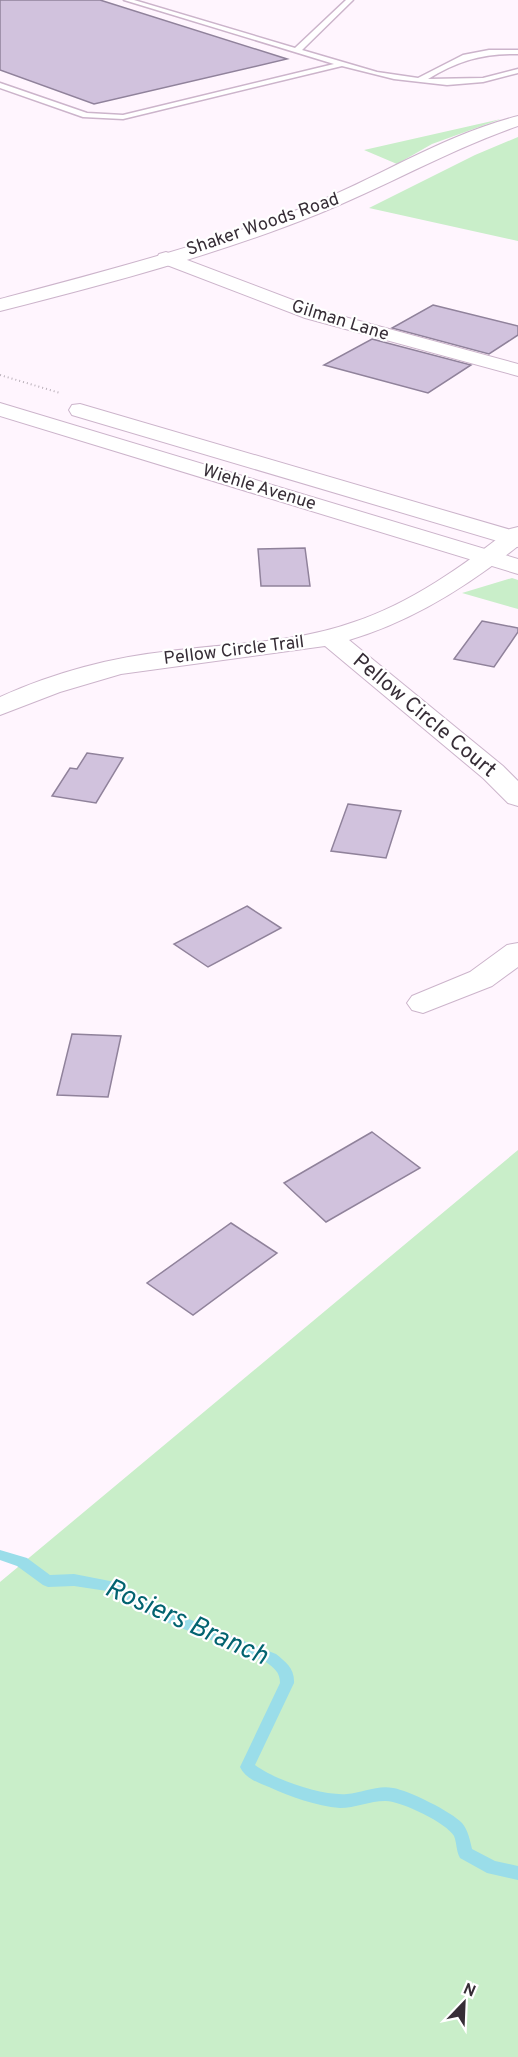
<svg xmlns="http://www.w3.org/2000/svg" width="518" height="2057" viewBox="0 0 518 2057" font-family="Overpass,sans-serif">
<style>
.green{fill:#c9eec9}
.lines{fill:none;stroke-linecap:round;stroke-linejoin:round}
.stream{fill:#9adde9;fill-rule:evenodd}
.building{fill:#d1c2dd;stroke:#90829b;stroke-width:1.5}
.service-casing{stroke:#ccb4cb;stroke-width:3}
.minor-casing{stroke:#ccb4cb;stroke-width:2}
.tertiary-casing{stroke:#ccb4cb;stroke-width:2}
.secondary-casing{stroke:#ccb4cb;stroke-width:2}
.path{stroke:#b9b0b9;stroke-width:2;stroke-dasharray:1 3;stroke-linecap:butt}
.service{fill:#fff;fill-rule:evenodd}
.minor{fill:#fff;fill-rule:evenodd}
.tertiary{fill:#fff;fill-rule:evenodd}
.secondary{fill:#fff;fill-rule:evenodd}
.labels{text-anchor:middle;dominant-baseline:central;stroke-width:4.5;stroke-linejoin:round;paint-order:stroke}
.far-street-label{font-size:18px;fill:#362d36;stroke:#fff}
.street-label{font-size:21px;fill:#362d36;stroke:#fff}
.near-water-label{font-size:27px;font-style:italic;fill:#026370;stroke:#fff}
</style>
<rect width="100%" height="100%" fill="#fff5fe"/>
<!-- green -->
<path class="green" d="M 501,119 L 432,144 L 397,164 L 364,150 Z
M 518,137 L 518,241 L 369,208 L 475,155 Z
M 512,578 L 518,580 L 518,609 L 462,593 Z
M 518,1150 L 518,2057 L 0,2057 L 0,1582 Z"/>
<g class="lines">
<!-- stream -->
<path class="stream" d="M 0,1550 L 27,1558 L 50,1575 L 74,1574 L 115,1582 L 164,1609 L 276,1654 C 286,1662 295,1669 294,1683 L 255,1765 C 275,1780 322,1796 347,1794 C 362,1793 377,1785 393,1788 C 408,1790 452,1812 462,1823 C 468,1830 470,1840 472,1849 L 495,1861 L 518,1866 L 518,1880 L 487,1873 L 460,1858 C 456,1851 457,1843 454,1836 C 447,1823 399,1800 385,1801 C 370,1801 355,1808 340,1808 C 316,1806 291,1797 269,1787 C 258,1783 245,1778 240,1767 L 280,1683 C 280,1672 274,1668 266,1662 L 154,1617 L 107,1591 L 74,1586 L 48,1587 L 43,1585 L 17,1566 L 0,1560 Z"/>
</g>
<!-- building -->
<path class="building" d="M 0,0 L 100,0 L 287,59 L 94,104 L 0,70 Z
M 433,305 L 518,326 L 518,335 L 489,354 L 392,328 Z
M 372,339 L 471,365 L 428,393 L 324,365 Z
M 305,548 L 310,586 L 261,586 L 258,549 Z
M 482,621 L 518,628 L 518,632 L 494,667 L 454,659 Z
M 87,753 L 123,758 L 96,803 L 52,796 L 70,768 L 77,769 Z
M 348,804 L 401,811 L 386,858 L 331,851 Z
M 247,906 L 281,928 L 208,967 L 174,944 Z
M 72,1034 L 121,1036 L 108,1097 L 57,1095 Z
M 372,1132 L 420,1168 L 326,1222 L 284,1183 Z
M 231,1223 L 277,1253 L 193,1315 L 147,1283 Z"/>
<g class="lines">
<defs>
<path id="service" d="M 124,0 L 134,0 L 295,48 L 346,0 L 353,0 L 302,50 L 377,72 L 418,78 L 463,55 L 489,50 L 518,50 L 518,54 C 483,53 457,61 428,79 L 483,78 L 518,69 L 518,73 L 483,82 L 447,85 L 394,79 L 342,66 L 123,119 L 83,117 L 0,88 L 0,83 L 87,113 L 123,115 L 334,64 Z"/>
<path id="minor" d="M 166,252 L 319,310 L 518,364 L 518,376 L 305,318 L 159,262 L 157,258 L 159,254 Z
M 518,527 L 518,546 C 468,586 411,622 349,640 L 503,766 L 518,781 L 518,806 L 508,803 L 483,778 L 325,646 L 121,674 L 60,692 L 0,715 L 0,697 C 53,673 112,657 171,651 C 232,643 296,643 354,622 C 411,603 463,566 510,529 Z
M 518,943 L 518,967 L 492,986 L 423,1013 L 412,1010 L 407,1003 L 412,996 L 470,972 L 507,945 Z"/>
<path id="tertiary" d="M 518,116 L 518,126 C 449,150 385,187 318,214 C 216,255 107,284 0,311 L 0,299 C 102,272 206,245 305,207 C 376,179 443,135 518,116 Z"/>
<path id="secondary" d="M 0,403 L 518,559 L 518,574 L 0,416 Z
M 80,404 L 518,532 L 518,547 L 72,415 L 69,410 L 72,405 Z"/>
</defs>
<!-- service casing -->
<use href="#service" class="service-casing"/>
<!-- minor casing -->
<use href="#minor" class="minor-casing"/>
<!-- tertiary casing -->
<use href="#tertiary" class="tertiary-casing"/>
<!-- secondary casing -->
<use href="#secondary" class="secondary-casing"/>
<!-- path -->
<path class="path" d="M 0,375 L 60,393"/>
<!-- service -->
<use href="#service" class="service"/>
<!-- minor -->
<use href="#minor" class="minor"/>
<!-- tertiary -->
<use href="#tertiary" class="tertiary"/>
<!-- secondary -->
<use href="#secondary" class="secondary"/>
</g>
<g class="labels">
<!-- far-street labels -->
<g class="far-street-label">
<text transform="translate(263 225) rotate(-19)">Shaker Woods Road</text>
<text transform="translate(340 321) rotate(17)">Gilman Lane</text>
<text transform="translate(259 488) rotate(17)">Wiehle Avenue</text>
<text transform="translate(234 651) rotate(-7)">Pellow Circle Trail</text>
</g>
<!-- street labels -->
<g class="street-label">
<text transform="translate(424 716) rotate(40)">Pellow Circle Court</text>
</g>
<!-- near-water labels -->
<g class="near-water-label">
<text transform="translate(186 1623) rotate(24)">Rosiers Branch</text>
</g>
</g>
<!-- north arrow -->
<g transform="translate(464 2003) rotate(23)" stroke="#ffffff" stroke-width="4.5" paint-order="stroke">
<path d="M0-4.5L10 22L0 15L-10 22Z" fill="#362d36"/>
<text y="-9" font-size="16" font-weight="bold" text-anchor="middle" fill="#362d36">N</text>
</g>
</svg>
